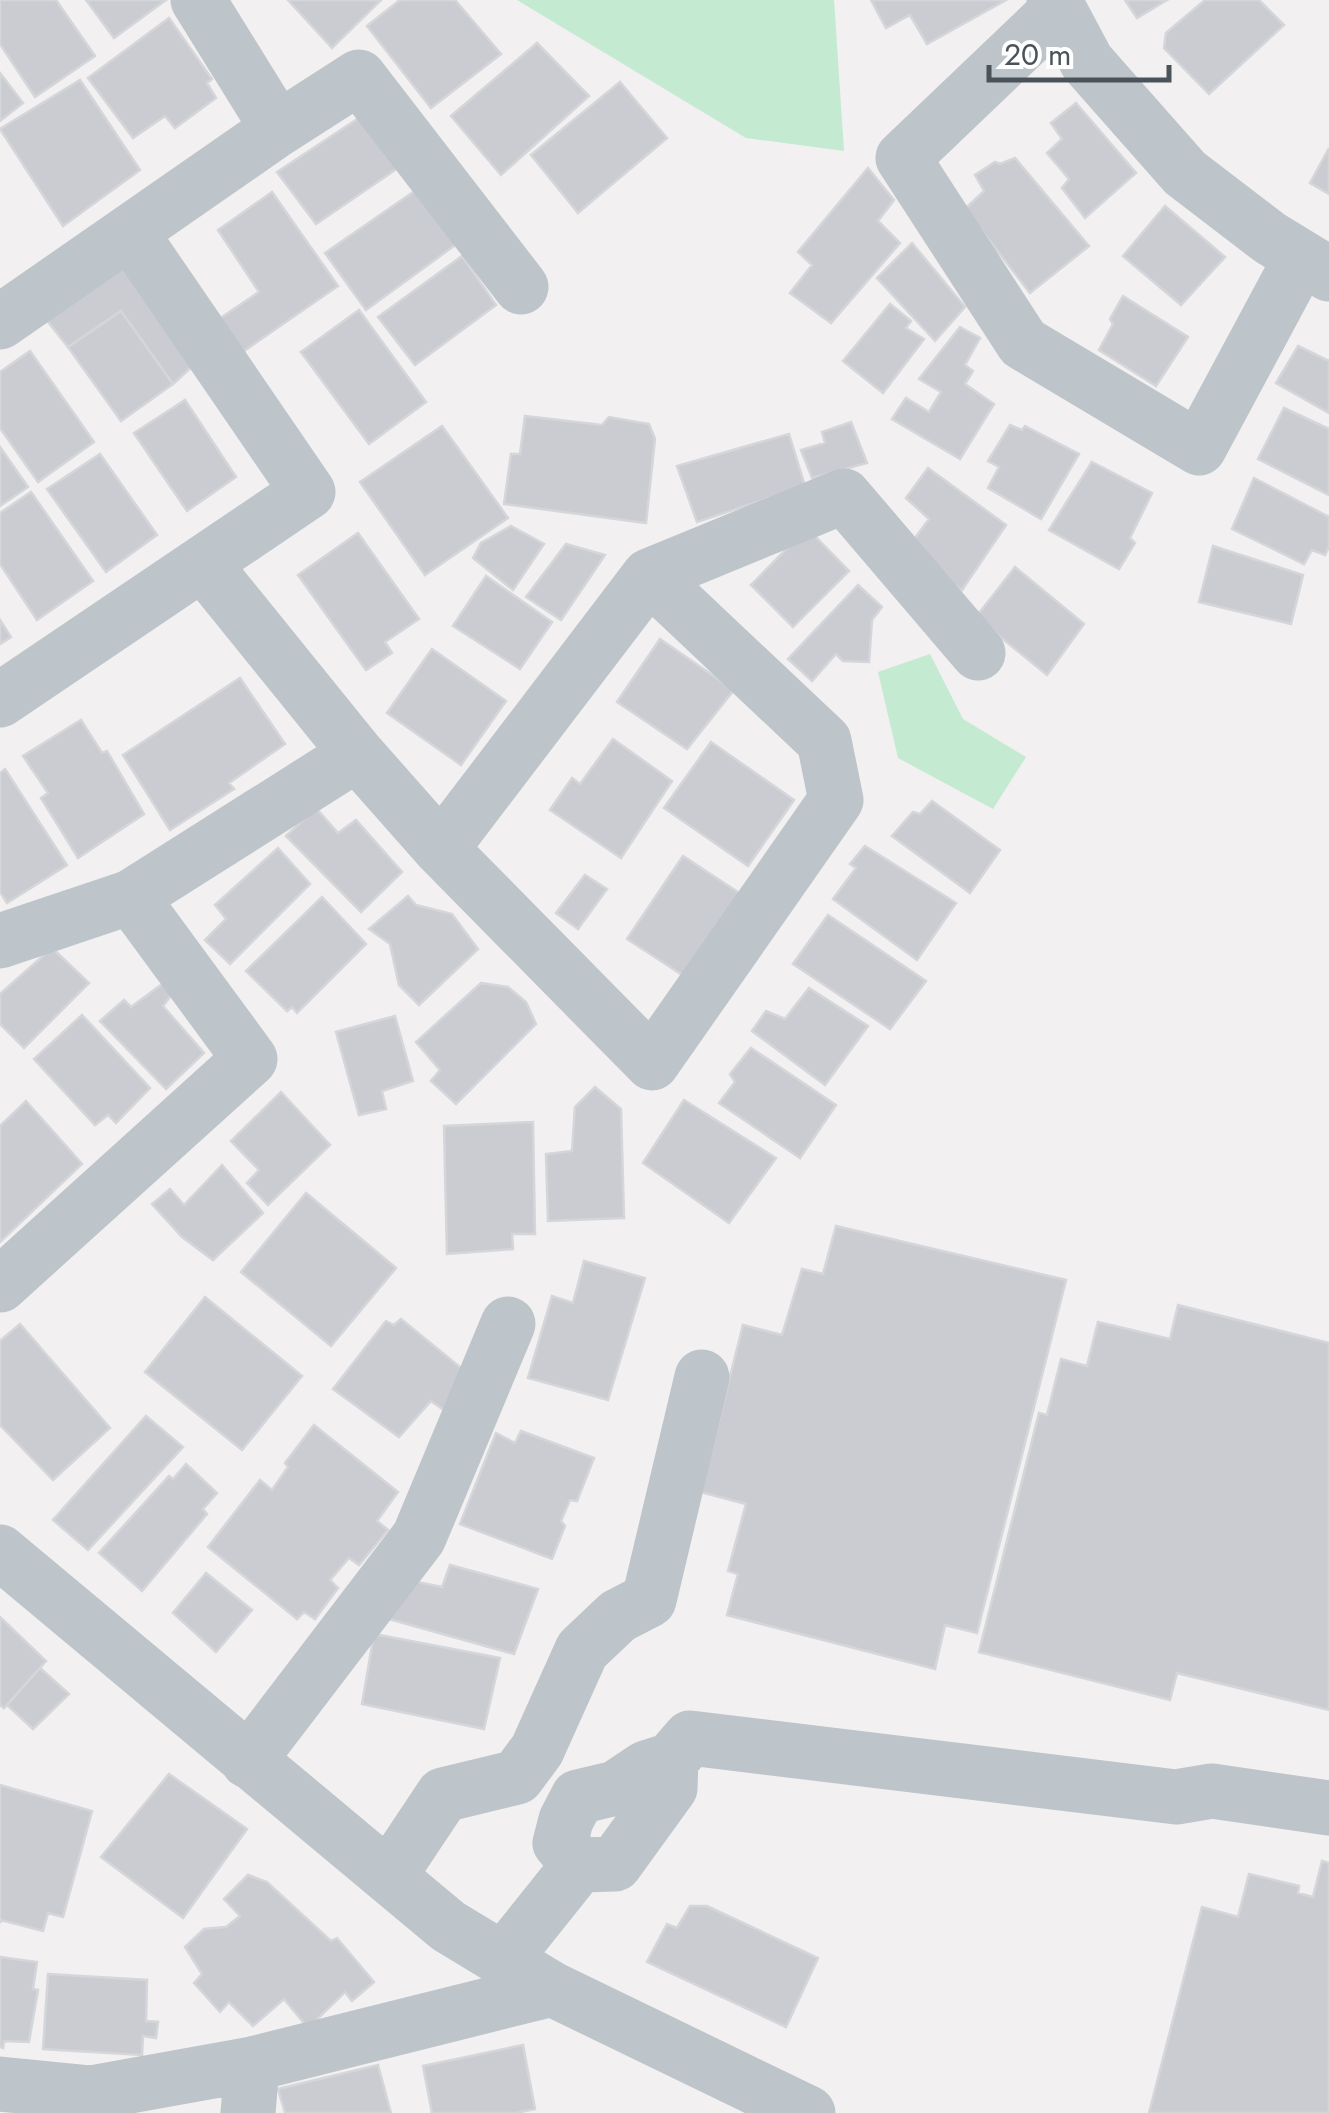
<svg xmlns="http://www.w3.org/2000/svg" width="1329" height="2113" viewBox="0 0 1329 2113" font-family="Jost,sans-serif">
<style>
.green{fill:#c4ead1}
.building{fill:#cbccd1;stroke:#d4d6da;stroke-width:2.5}
.lines{fill:none;stroke-linecap:round;stroke-linejoin:round}
.minor{stroke:#bdc4ca;stroke-width:55}
</style>
<rect width="100%" height="100%" fill="#f2f0f0"/>
<!-- green -->
<path class="green" d="M 517,0 L 834,0 L 844,151 L 746,138 Z
M 930,654 L 963,719 L 1026,757 L 993,809 L 898,758 L 878,672 Z"/>
<!-- building -->
<path class="building" d="M 0,0 L 56,0 L 95,56 L 35,97 L 0,44 Z
M 86,0 L 166,0 L 114,38 Z
M 288,0 L 381,0 L 332,48 Z
M 400,0 L 455,0 L 501,54 L 431,108 L 367,26 Z
M 871,0 L 1006,0 L 927,44 L 910,15 L 886,28 Z
M 1125,0 L 1167,0 L 1137,18 Z
M 1205,0 L 1259,0 L 1284,25 L 1209,94 L 1164,48 L 1166,33 Z
M 169,18 L 212,79 L 207,83 L 216,98 L 175,128 L 165,116 L 133,138 L 88,78 Z
M 537,43 L 589,96 L 501,175 L 451,116 Z
M 0,73 L 23,103 L 0,121 Z
M 80,80 L 140,170 L 63,226 L 0,129 Z
M 620,82 L 667,138 L 578,213 L 531,155 Z
M 1076,103 L 1136,173 L 1085,218 L 1062,188 L 1069,179 L 1047,153 L 1062,139 L 1051,123 Z
M 365,114 L 401,166 L 316,224 L 277,172 Z
M 1329,148 L 1329,194 L 1310,183 Z
M 1015,158 L 1089,246 L 1030,293 L 965,209 L 984,191 L 975,175 L 995,162 L 1000,164 Z
M 868,168 L 894,200 L 878,221 L 900,243 L 831,323 L 790,293 L 812,265 L 798,252 Z
M 419,188 L 458,243 L 366,310 L 325,253 Z
M 272,192 L 338,286 L 244,351 L 219,319 L 259,292 L 218,230 Z
M 1165,206 L 1225,257 L 1181,305 L 1123,256 Z
M 912,243 L 965,307 L 935,341 L 877,278 Z
M 462,256 L 496,305 L 415,365 L 378,317 Z
M 121,266 L 198,361 L 173,384 L 121,311 L 68,347 L 45,318 Z
M 1123,296 L 1188,337 L 1156,386 L 1099,350 L 1113,324 L 1110,319 Z
M 890,304 L 911,321 L 906,328 L 924,339 L 883,393 L 843,361 Z
M 359,310 L 426,402 L 369,444 L 301,352 Z
M 121,311 L 173,384 L 121,421 L 68,347 Z
M 960,327 L 980,338 L 965,365 L 973,371 L 965,384 L 994,404 L 960,459 L 892,419 L 906,398 L 929,412 L 941,392 L 919,379 Z
M 1298,346 L 1329,361 L 1329,413 L 1276,383 Z
M 30,351 L 94,442 L 38,482 L 0,428 L 0,372 Z
M 185,400 L 236,477 L 187,511 L 134,433 Z
M 1284,408 L 1329,429 L 1329,495 L 1258,459 Z
M 525,416 L 602,425 L 609,417 L 649,424 L 655,439 L 646,523 L 504,504 L 511,454 L 520,454 Z
M 851,422 L 867,463 L 812,478 L 801,450 L 825,443 L 822,432 Z
M 1010,425 L 1022,430 L 1025,426 L 1079,454 L 1041,519 L 988,488 L 999,467 L 988,461 Z
M 442,426 L 508,518 L 425,575 L 360,482 Z
M 789,434 L 805,486 L 697,522 L 677,466 Z
M 0,447 L 28,487 L 0,506 Z
M 100,454 L 157,535 L 106,572 L 47,489 Z
M 1092,462 L 1152,493 L 1130,538 L 1135,543 L 1119,569 L 1049,530 Z
M 928,468 L 1006,525 L 962,590 L 904,553 L 929,519 L 906,498 Z
M 1254,478 L 1329,517 L 1329,547 L 1325,555 L 1312,550 L 1304,564 L 1232,529 Z
M 31,492 L 93,581 L 37,620 L 0,564 L 0,513 Z
M 511,526 L 544,544 L 513,590 L 473,558 L 481,543 Z
M 807,528 L 849,571 L 793,627 L 751,585 Z
M 358,533 L 419,619 L 385,642 L 392,653 L 366,670 L 298,575 Z
M 566,544 L 605,555 L 561,620 L 526,597 Z
M 1213,546 L 1303,575 L 1291,624 L 1199,602 Z
M 1015,567 L 1084,624 L 1047,675 L 976,617 Z
M 486,576 L 552,622 L 520,669 L 453,626 Z
M 858,585 L 882,607 L 872,620 L 869,662 L 843,661 L 836,654 L 812,681 L 788,659 Z
M 0,620 L 11,637 L 0,644 Z
M 660,639 L 734,690 L 687,749 L 617,702 Z
M 432,649 L 506,701 L 461,765 L 387,713 Z
M 240,678 L 285,744 L 229,783 L 234,789 L 170,830 L 123,755 Z
M 81,720 L 102,753 L 107,751 L 144,814 L 78,858 L 41,798 L 48,793 L 23,756 Z
M 613,739 L 672,781 L 621,858 L 550,810 L 572,778 L 580,784 Z
M 711,742 L 794,800 L 748,866 L 664,808 Z
M 5,769 L 67,865 L 7,903 L 0,892 L 0,773 Z
M 932,801 L 1000,850 L 970,893 L 892,836 L 913,812 L 920,814 Z
M 316,808 L 338,833 L 356,820 L 402,872 L 361,912 L 286,836 Z
M 865,846 L 956,903 L 917,960 L 833,899 L 856,868 L 850,864 Z
M 278,848 L 310,884 L 230,964 L 205,940 L 226,919 L 215,905 Z
M 683,856 L 741,894 L 684,976 L 627,939 Z
M 585,875 L 607,889 L 578,929 L 556,913 Z
M 408,896 L 416,905 L 452,914 L 478,949 L 419,1005 L 399,985 L 390,944 L 369,929 Z
M 322,897 L 366,944 L 297,1013 L 292,1007 L 287,1011 L 246,971 Z
M 828,915 L 926,981 L 890,1029 L 793,964 Z
M 52,948 L 89,983 L 24,1048 L 0,1024 L 0,994 Z
M 165,982 L 173,993 L 163,1006 L 204,1053 L 166,1089 L 100,1021 L 124,1000 L 131,1007 Z
M 481,983 L 508,987 L 526,1002 L 536,1024 L 456,1104 L 431,1081 L 440,1070 L 416,1042 Z
M 809,988 L 868,1026 L 825,1085 L 752,1031 L 766,1011 L 785,1019 Z
M 82,1015 L 150,1088 L 116,1123 L 108,1115 L 95,1125 L 34,1059 Z
M 395,1016 L 413,1081 L 382,1091 L 386,1109 L 359,1115 L 336,1032 Z
M 751,1048 L 836,1105 L 800,1158 L 719,1103 L 735,1082 L 730,1074 Z
M 595,1087 L 621,1109 L 624,1218 L 548,1221 L 546,1154 L 572,1151 L 575,1107 Z
M 281,1092 L 330,1145 L 268,1205 L 247,1183 L 259,1170 L 231,1141 Z
M 684,1100 L 776,1158 L 729,1223 L 643,1163 Z
M 26,1101 L 82,1164 L 0,1242 L 0,1126 Z
M 533,1122 L 535,1234 L 512,1234 L 513,1249 L 447,1254 L 444,1126 Z
M 222,1165 L 263,1213 L 213,1260 L 182,1237 L 152,1204 L 170,1189 L 184,1205 Z
M 306,1193 L 396,1268 L 331,1346 L 241,1272 Z
M 836,1226 L 1066,1280 L 977,1633 L 945,1625 L 935,1669 L 727,1615 L 738,1574 L 728,1571 L 746,1504 L 701,1492 L 743,1325 L 782,1335 L 802,1269 L 823,1274 Z
M 584,1261 L 645,1278 L 608,1400 L 528,1378 L 552,1296 L 573,1303 Z
M 205,1297 L 302,1376 L 242,1450 L 145,1372 Z
M 1178,1305 L 1329,1343 L 1329,1710 L 1177,1673 L 1170,1700 L 979,1652 L 1039,1413 L 1047,1415 L 1061,1359 L 1087,1366 L 1098,1322 L 1170,1339 Z
M 401,1319 L 466,1372 L 445,1411 L 431,1401 L 399,1437 L 333,1389 L 386,1321 L 394,1325 Z
M 20,1324 L 110,1428 L 53,1480 L 0,1425 L 0,1341 Z
M 146,1416 L 183,1447 L 88,1550 L 53,1520 Z
M 314,1425 L 398,1492 L 377,1521 L 388,1530 L 359,1565 L 349,1558 L 330,1580 L 338,1588 L 315,1619 L 304,1612 L 297,1619 L 208,1547 L 260,1480 L 272,1490 L 288,1467 L 285,1463 Z
M 521,1431 L 594,1458 L 577,1501 L 570,1500 L 561,1521 L 565,1526 L 552,1559 L 460,1524 L 496,1433 L 515,1443 Z
M 186,1464 L 217,1493 L 203,1509 L 207,1514 L 142,1591 L 99,1553 L 169,1476 L 173,1479 Z
M 450,1565 L 538,1589 L 514,1654 L 382,1617 L 413,1581 L 442,1587 Z
M 206,1573 L 252,1610 L 216,1652 L 173,1613 Z
M 0,1617 L 46,1661 L 4,1708 L 0,1705 Z
M 374,1634 L 500,1658 L 484,1729 L 362,1704 Z
M 40,1668 L 69,1694 L 33,1729 L 7,1705 Z
M 169,1774 L 247,1829 L 183,1918 L 101,1857 Z
M 0,1785 L 92,1811 L 63,1917 L 48,1913 L 43,1931 L 1,1920 L 0,1923 Z
M 1322,1861 L 1329,1863 L 1329,2113 L 1149,2113 L 1202,1907 L 1238,1917 L 1249,1874 L 1299,1886 L 1298,1893 L 1313,1897 Z
M 248,1875 L 267,1882 L 331,1941 L 337,1938 L 374,1982 L 352,2001 L 345,1992 L 308,2028 L 284,1999 L 253,2026 L 229,2002 L 220,2012 L 194,1983 L 202,1974 L 185,1947 L 204,1929 L 226,1927 L 240,1916 L 224,1899 Z
M 690,1906 L 707,1906 L 818,1958 L 786,2027 L 647,1962 L 667,1924 L 677,1928 Z
M 0,1957 L 37,1962 L 33,1989 L 38,1990 L 29,2042 L 4,2041 L 3,2048 L 0,2047 Z
M 48,1974 L 147,1980 L 146,2021 L 158,2022 L 156,2038 L 143,2036 L 142,2055 L 43,2049 Z
M 523,2045 L 535,2109 L 516,2113 L 432,2113 L 423,2066 Z
M 378,2065 L 391,2113 L 285,2113 L 278,2089 Z"/>
<g class="lines">
<!-- minor -->
<path class="minor" d="M 1054,0 L 1087,62 L 1185,173 L 1270,238 L 1329,274
M 1059,9 L 903,158 L 1023,343 L 1199,448 L 1301,258
M 278,129 L 359,77 L 521,287
M 0,322 L 278,129 L 198,0
M 204,565 L 357,754 L 441,849 L 652,1063 L 836,800 L 824,741 L 649,576 L 441,849
M 649,576 L 844,496 L 978,653
M 0,700 L 308,492 L 130,232
M 0,941 L 131,897
M 0,1285 L 250,1059 L 131,897 L 357,754
M 0,1552 L 448,1926 L 552,1989 L 808,2113
M 248,1761 L 419,1537 L 508,1324
M 579,1865 L 560,1843 L 566,1820 L 578,1797 L 616,1788 L 646,1768 L 671,1760
M 389,1876 L 443,1795 L 517,1777 L 537,1750 L 582,1650 L 618,1616 L 649,1600 L 702,1377
M 503,1960 L 579,1865 L 615,1864 L 670,1788 L 671,1760 L 690,1738 L 1176,1797 L 1212,1791 L 1329,1808
M 0,2084 L 91,2093 L 252,2064 L 552,1989
M 248,2113 L 252,2064"/>
</g>
<!-- scale -->
<path d="M989 65v15h180v-15" fill="none" stroke="#4a535a" stroke-width="5"/>
<text x="1004" y="65" font-size="30" fill="#4a535a" stroke="#ffffff" stroke-width="8" paint-order="stroke">20 m</text>
</svg>
